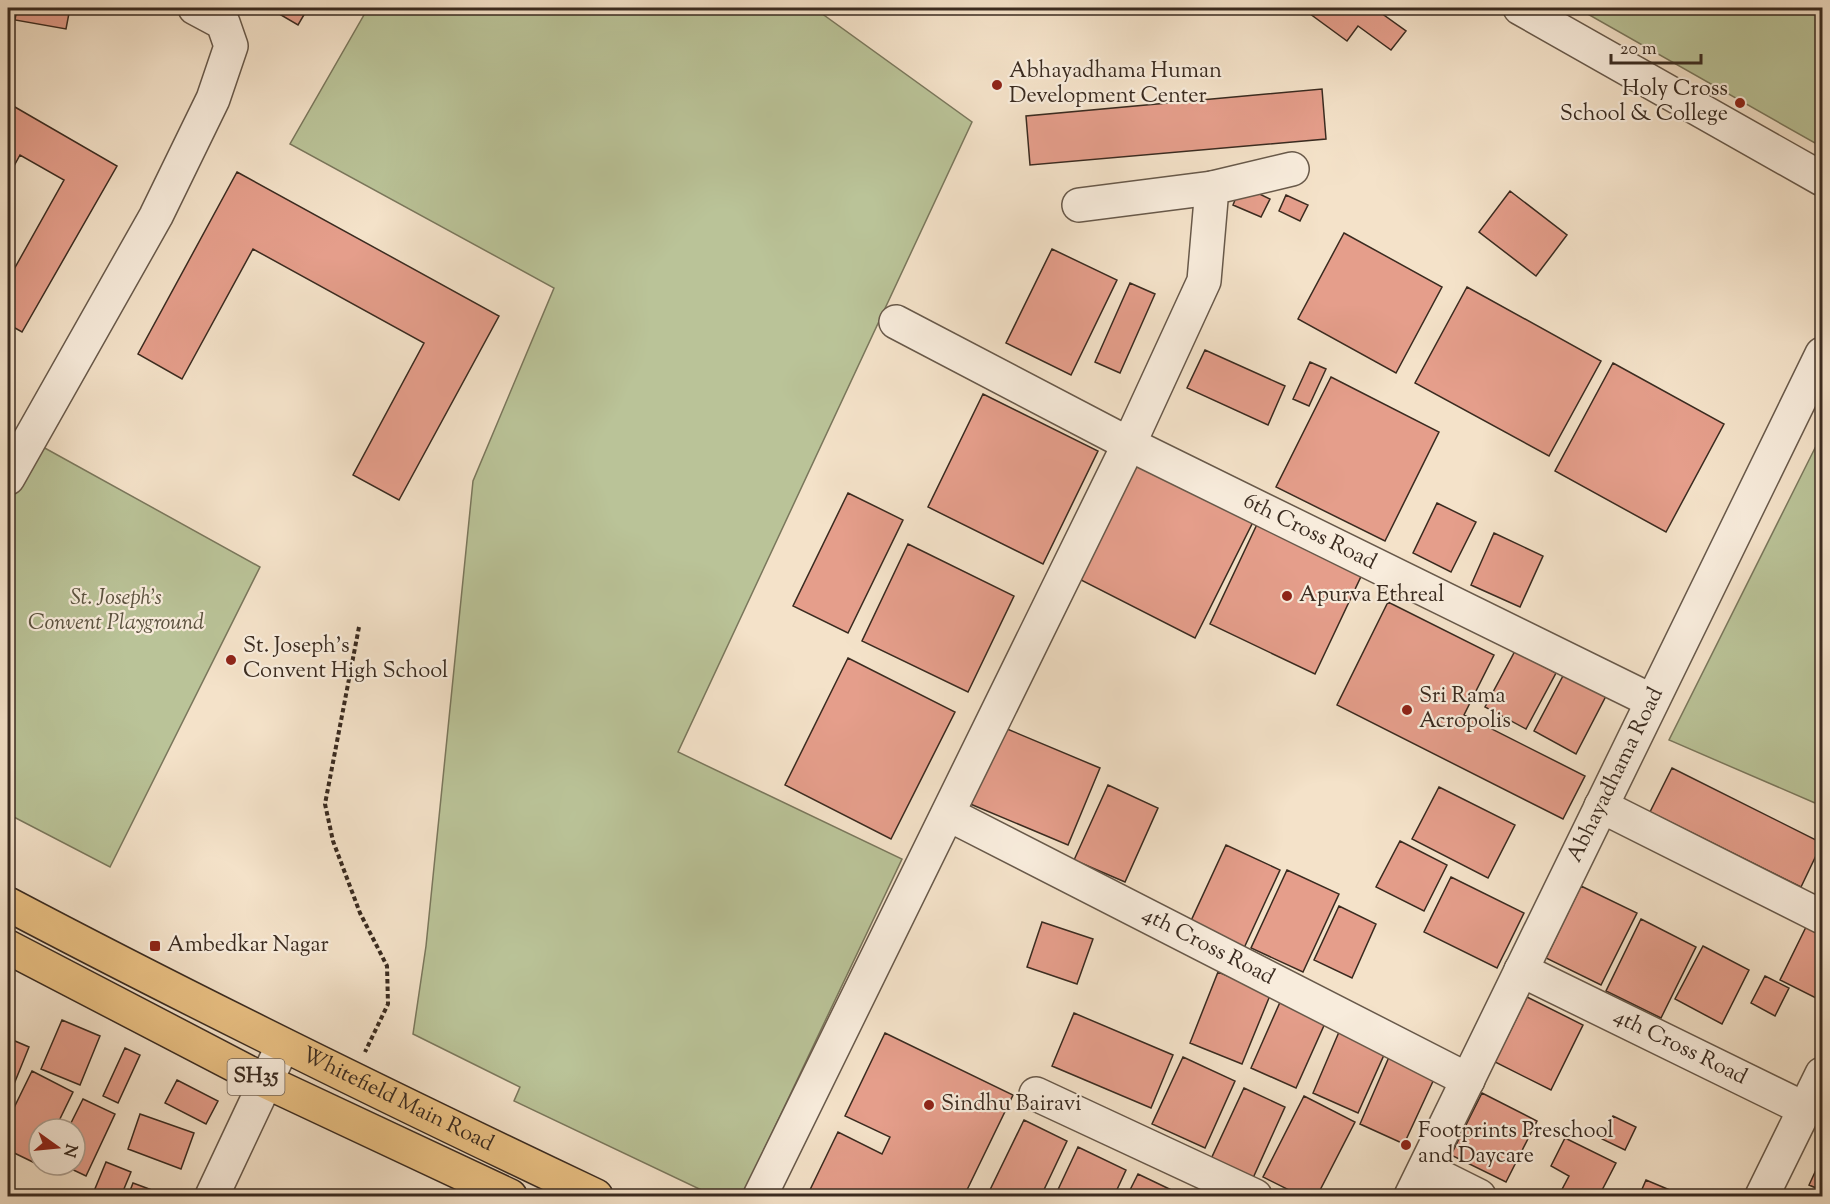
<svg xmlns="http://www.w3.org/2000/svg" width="1830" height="1204" viewBox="0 0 1830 1204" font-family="'Sorts Mill Goudy',serif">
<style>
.green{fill:#bac398;stroke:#7a775c;stroke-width:1.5}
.building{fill:#e59e8b;stroke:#3a2b20;stroke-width:1.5}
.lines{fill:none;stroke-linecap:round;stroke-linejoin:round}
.minor-casing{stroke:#68594a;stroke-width:36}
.major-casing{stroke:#3a2b20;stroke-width:36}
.path{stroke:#3a2b20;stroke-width:4;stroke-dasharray:4.5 3;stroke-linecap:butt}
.minor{stroke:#f8ecdc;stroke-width:33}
.major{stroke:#eac184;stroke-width:33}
.poi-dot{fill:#8f2418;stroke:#f8ecdc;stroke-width:2}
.labels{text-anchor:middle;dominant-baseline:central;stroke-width:4.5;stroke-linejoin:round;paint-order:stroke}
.shield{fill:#f8ecdc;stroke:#736558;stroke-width:1.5}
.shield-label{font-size:21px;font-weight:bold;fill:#3a2b20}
.poi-label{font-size:22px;fill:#3a2b20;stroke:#f8ecdc;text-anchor:start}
.street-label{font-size:22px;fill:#3a2b20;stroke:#f8ecdc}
.park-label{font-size:22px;font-style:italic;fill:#5a513e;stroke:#f8ecdc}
</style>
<rect width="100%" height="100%" fill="#f4e2c9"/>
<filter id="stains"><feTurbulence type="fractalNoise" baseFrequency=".00333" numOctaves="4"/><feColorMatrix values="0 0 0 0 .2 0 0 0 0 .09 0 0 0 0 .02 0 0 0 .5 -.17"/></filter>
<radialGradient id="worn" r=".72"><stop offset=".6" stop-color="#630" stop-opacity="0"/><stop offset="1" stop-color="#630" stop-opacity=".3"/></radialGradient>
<!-- green -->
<path class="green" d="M 368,8 L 814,8 L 972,122 L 678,752 L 902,859 L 742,1196 L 714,1196 L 514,1101 L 520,1087 L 413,1034 L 426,946 L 473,481 L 554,288 L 290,144 Z
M 1577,8 L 1822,8 L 1822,147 Z
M 1822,434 L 1822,806 L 1669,740 Z
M 23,436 L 260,567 L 110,867 L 8,814 L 8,464 Z"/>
<!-- building -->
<path class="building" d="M 17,8 L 70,8 L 66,29 L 15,20 Z
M 269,8 L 308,8 L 298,25 Z
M 1302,8 L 1374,8 L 1406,31 L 1391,50 L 1358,26 L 1347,41 Z
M 1322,89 L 1326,139 L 1030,165 L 1026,116 Z
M 8,103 L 117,166 L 22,332 L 8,324 L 8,280 L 64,180 L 20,155 L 8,177 Z
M 237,172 L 499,316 L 399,500 L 353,475 L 424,343 L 253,249 L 182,379 L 138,354 Z
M 1241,185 L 1270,199 L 1261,217 L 1233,205 Z
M 1510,191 L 1567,235 L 1536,276 L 1479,232 Z
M 1286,195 L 1308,205 L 1300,221 L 1279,211 Z
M 1344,233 L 1442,287 L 1396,373 L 1298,319 Z
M 1052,249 L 1117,280 L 1071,375 L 1006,343 Z
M 1130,283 L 1155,294 L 1120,373 L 1095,362 Z
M 1467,287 L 1601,361 L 1549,456 L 1415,383 Z
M 1205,350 L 1285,386 L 1268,425 L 1187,388 Z
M 1310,362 L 1326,369 L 1309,406 L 1293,399 Z
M 1613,363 L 1724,424 L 1666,532 L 1555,471 Z
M 1331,377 L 1439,432 L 1385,541 L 1276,487 Z
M 983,394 L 1098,451 L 1043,564 L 928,507 Z
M 1140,457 L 1256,516 L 1195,638 L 1079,579 Z
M 848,493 L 903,520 L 848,633 L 793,606 Z
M 1437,503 L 1476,522 L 1451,572 L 1413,553 Z
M 1260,518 L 1365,568 L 1315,674 L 1210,624 Z
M 1494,533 L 1543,556 L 1520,607 L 1471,585 Z
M 908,544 L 1014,596 L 968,692 L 862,641 Z
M 1388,602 L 1494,655 L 1464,715 L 1585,776 L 1563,819 L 1337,705 Z
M 1515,651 L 1556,673 L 1526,729 L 1485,707 Z
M 848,658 L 955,712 L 891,839 L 785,785 Z
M 1564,674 L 1606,696 L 1576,754 L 1534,731 Z
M 1000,726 L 1100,768 L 1068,845 L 968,803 Z
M 1672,768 L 1822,843 L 1801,887 L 1650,812 Z
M 1108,785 L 1158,808 L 1125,882 L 1074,860 Z
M 1439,787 L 1515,825 L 1488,878 L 1412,839 Z
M 1400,841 L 1447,865 L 1424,911 L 1376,887 Z
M 1226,845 L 1280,870 L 1244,948 L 1190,923 Z
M 1287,870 L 1339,894 L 1303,972 L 1251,948 Z
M 1451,877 L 1524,913 L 1497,968 L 1424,932 Z
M 1581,886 L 1637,913 L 1601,985 L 1546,958 Z
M 1339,906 L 1376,924 L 1352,978 L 1314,960 Z
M 1641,919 L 1696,947 L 1661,1018 L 1606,991 Z
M 1042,922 L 1093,939 L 1077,984 L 1027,967 Z
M 1807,925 L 1822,933 L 1822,1001 L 1780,980 Z
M 1703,946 L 1749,970 L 1722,1024 L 1675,999 Z
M 1218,972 L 1271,993 L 1242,1064 L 1190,1043 Z
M 1765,976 L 1789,988 L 1775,1016 L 1751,1003 Z
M 1527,997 L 1583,1025 L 1551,1090 L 1495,1062 Z
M 1281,1000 L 1326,1021 L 1296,1088 L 1251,1068 Z
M 1074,1013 L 1173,1055 L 1151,1108 L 1052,1066 Z
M 62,1020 L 100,1036 L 80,1085 L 41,1069 Z
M 1342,1025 L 1388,1046 L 1358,1113 L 1313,1093 Z
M 885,1033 L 1013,1095 L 964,1196 L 807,1196 L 838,1132 L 882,1154 L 890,1137 L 845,1116 Z
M 8,1038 L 29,1047 L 8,1099 Z
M 125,1048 L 140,1055 L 118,1103 L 103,1096 Z
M 1183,1057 L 1235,1081 L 1205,1148 L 1152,1124 Z
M 1389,1057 L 1435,1077 L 1404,1144 L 1360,1124 Z
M 32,1071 L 73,1092 L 55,1129 L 39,1129 L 37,1164 L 8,1150 L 8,1120 Z
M 177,1080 L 218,1101 L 206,1124 L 165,1103 Z
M 1244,1088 L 1285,1107 L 1253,1178 L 1211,1159 Z
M 1482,1093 L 1537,1121 L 1506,1182 L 1451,1155 Z
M 1304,1096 L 1355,1122 L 1317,1196 L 1301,1196 L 1263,1177 Z
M 83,1099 L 115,1114 L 86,1176 L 63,1165 L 75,1165 L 75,1129 L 68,1129 Z
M 140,1114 L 194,1133 L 181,1169 L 128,1149 Z
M 1613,1116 L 1636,1127 L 1625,1150 L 1602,1139 Z
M 1024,1120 L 1067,1141 L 1041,1196 L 987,1196 Z
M 1565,1138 L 1616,1163 L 1599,1196 L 1559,1195 L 1569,1176 L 1551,1166 Z
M 1078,1147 L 1126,1170 L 1114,1196 L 1055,1196 Z
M 1822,1157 L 1822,1196 L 1812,1196 L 1816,1188 L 1809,1185 Z
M 106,1162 L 131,1172 L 121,1196 L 92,1196 Z
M 1138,1174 L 1184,1196 L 1127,1196 Z
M 1646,1180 L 1684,1196 L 1639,1196 Z
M 133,1183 L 168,1196 L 128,1196 Z"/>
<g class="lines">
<defs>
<g id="minor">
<path d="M 1520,8 L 1822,179"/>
<path d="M 1079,205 L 1212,188"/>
<path id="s1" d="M 896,322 L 1129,444 L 1652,701"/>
<path d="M 8,478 L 156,216 L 213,99 L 231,46 L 223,23 L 195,8"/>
<path d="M 1601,806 L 1822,917"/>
<path id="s2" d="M 948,814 L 1468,1080"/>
<path id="s3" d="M 1521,970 L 1805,1109"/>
<path d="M 1036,1094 L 1255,1196"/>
<path d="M 1425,1169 L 1479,1196"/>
<path d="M 212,1196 L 283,1045"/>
<path d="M 760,1196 L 1129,444 L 1204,281 L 1212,188 L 1292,169"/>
<path id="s4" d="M 1411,1196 L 1822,354"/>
<path d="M 1762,1196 L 1822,1074"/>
</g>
<g id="major">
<path id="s5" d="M 8,904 C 201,1006 398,1102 596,1196"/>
<path d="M 8,947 L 267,1082 L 510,1196"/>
</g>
</defs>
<!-- minor casing -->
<use href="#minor" class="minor-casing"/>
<!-- major casing -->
<use href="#major" class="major-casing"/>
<!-- path -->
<path class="path" d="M 359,627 L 325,804 L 333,841 L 360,913 L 387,966 L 388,1004 L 365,1052"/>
<!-- minor -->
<use href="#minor" class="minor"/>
<!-- major -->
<use href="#major" class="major"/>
</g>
<!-- markers -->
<g class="poi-dot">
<circle cx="997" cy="85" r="6"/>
<circle cx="1740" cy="103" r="6"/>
<circle cx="1287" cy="596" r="6"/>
<circle cx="231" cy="660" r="6"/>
<circle cx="1407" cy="710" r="6"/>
<rect x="149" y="940" width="12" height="12" rx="3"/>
<circle cx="929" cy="1105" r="6"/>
<circle cx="1406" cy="1145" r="6"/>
</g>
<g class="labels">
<!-- shield labels -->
<rect class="shield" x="227.5" y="1059" width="57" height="36" rx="4.5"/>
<g class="shield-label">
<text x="256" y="1077">SH35</text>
</g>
<!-- poi labels -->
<g class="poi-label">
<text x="1009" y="72">Abhayadhama Human<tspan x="1009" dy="25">Development Center</tspan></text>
<text x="1728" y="90" text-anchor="end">Holy Cross<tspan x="1728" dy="25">School &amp; College</tspan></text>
<text x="1299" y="596">Apurva Ethreal</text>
<text x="243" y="647">St. Joseph's<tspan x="243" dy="25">Convent High School</tspan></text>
<text x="1419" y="697">Sri Rama<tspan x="1419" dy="25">Acropolis</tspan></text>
<text x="167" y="946">Ambedkar Nagar</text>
<text x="941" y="1105">Sindhu Bairavi</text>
<text x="1418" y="1132">Footprints Preschool<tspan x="1418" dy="25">and Daycare</tspan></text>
</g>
<!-- street labels -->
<g class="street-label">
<text stroke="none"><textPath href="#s1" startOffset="464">6th Cross Road</textPath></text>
<text stroke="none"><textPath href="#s4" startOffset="468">Abhayadhama Road</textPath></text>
<text stroke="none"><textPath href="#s2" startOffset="292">4th Cross Road</textPath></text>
<text stroke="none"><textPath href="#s3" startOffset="177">4th Cross Road</textPath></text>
<text stroke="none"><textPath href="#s5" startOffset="436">Whitefield Main Road</textPath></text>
</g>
<!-- park labels -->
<g class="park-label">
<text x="116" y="599">St. Joseph's<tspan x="116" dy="25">Convent Playground</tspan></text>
</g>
</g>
<!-- margin -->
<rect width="1830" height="1204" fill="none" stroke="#f4e2c9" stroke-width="30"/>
<rect x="9" y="9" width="1812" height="1186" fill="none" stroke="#3a2b20" stroke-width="3"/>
<rect x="15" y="15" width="1800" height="1174" fill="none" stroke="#3a2b20" stroke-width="1.5"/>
<!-- north arrow -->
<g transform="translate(57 1147) rotate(105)"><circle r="28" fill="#f8ecdc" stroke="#ac9f91" stroke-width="1.5"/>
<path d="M0-4.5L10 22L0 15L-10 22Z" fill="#8f2418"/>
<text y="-9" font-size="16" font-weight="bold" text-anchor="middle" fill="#3a2b20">N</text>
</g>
<!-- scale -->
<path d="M1611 54v9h90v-9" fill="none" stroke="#3a2b20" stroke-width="3"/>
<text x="1620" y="54" font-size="18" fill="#3a2b20" stroke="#f8ecdc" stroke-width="4.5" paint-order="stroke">20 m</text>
<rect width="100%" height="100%" filter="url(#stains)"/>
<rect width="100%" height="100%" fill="url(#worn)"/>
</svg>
